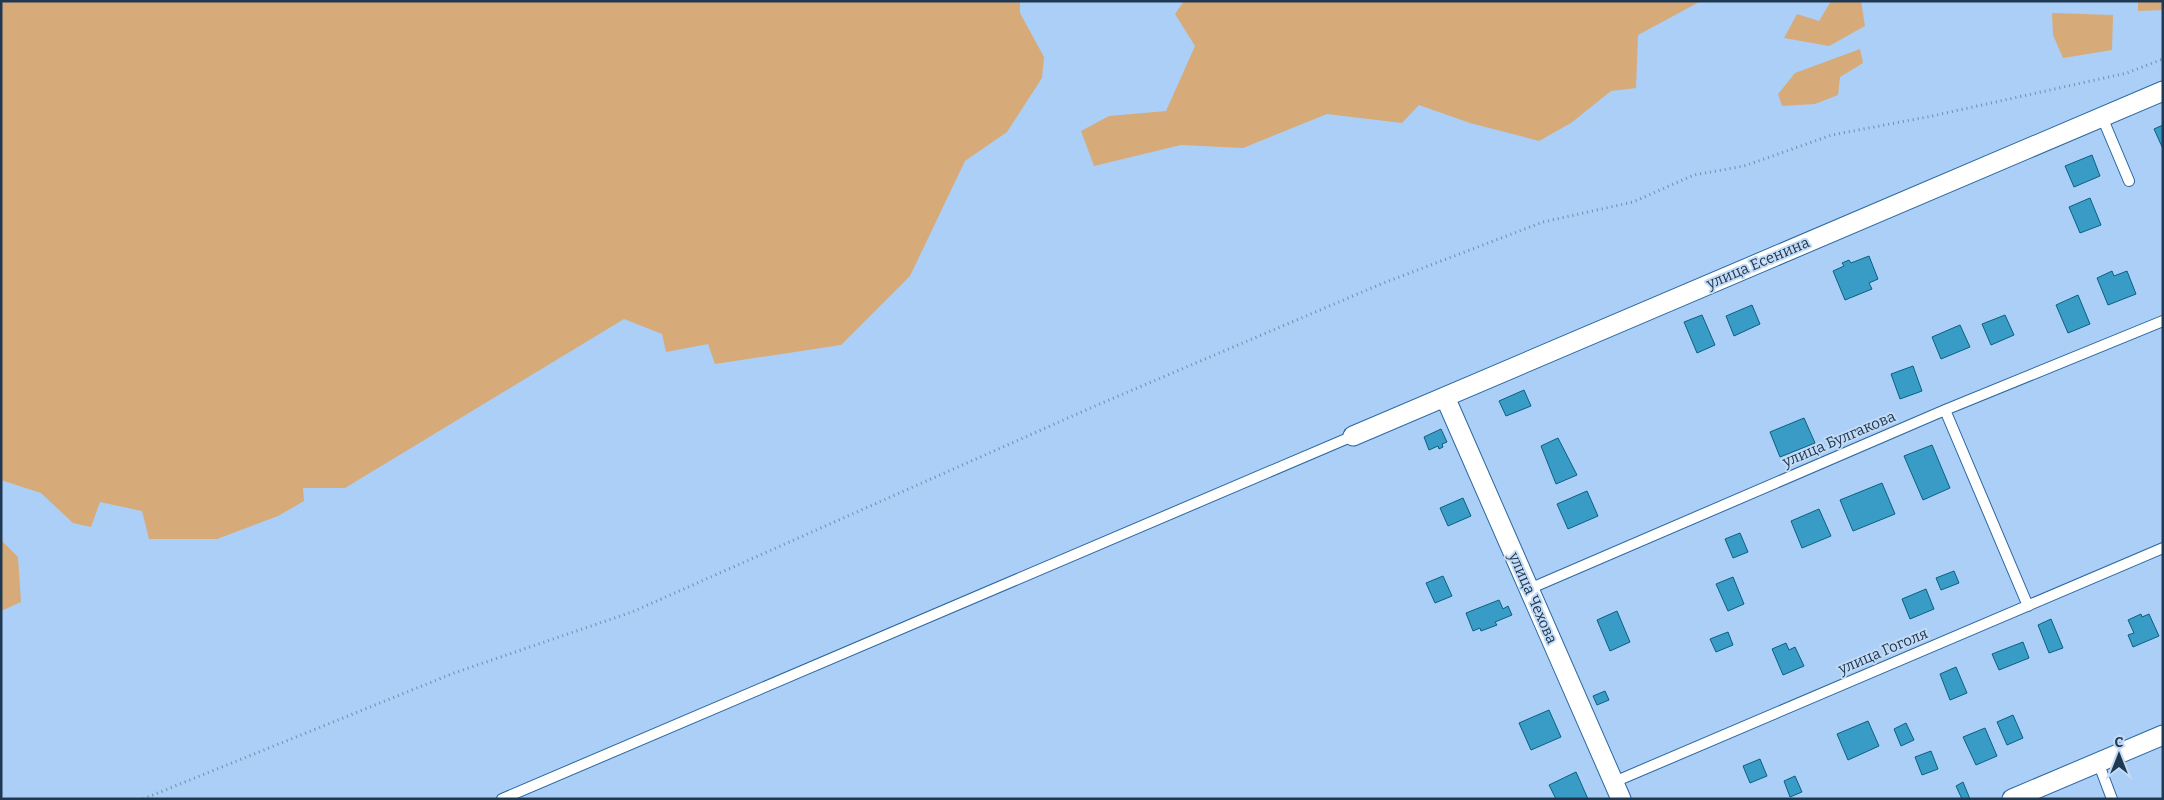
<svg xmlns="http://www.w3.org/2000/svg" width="2164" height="800" viewBox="0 0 2164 800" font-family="Bitter,serif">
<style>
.green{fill:#d6ab79}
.building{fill:#399cc7;stroke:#0b607f}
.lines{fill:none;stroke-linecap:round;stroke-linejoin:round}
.service-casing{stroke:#2b67a0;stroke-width:12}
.minor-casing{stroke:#2b67a0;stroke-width:21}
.path{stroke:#6f8eb0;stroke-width:3;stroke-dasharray:1 4;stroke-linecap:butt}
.service{stroke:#fff;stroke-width:10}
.minor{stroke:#fff;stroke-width:19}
.labels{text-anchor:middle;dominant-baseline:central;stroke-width:4;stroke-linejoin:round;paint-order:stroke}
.street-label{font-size:15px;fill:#203953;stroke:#c3dbf5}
</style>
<rect width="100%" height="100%" fill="#abcff6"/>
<!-- green -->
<path class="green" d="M 1,1 L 1020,1 L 1020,13 L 1044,57 L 1042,78 L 1007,132 L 965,161 L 910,276 L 841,345 L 715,364 L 708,344 L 666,352 L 662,334 L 624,319 L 345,488 L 303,488 L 304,501 L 278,516 L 217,539 L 149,539 L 142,511 L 100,502 L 91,527 L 73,523 L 41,493 L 1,480 Z
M 1184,1 L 1701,1 L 1638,35 L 1636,88 L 1611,91 L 1571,123 L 1539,141 L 1470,123 L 1419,105 L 1402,123 L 1327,114 L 1243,148 L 1181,145 L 1094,166 L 1081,131 L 1109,116 L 1166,111 L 1195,46 L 1175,14 Z
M 1831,1 L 1861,1 L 1865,26 L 1829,46 L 1784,38 L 1797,14 L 1819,21 Z
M 2138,1 L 2163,1 L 2163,10 L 2138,11 Z
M 2052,13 L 2113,15 L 2112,50 L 2063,58 L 2053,35 Z
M 1860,49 L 1863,63 L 1840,77 L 1838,95 L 1815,104 L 1782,106 L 1778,94 L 1795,73 Z
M 1,540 L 18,557 L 21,602 L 1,611 Z"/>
<!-- building -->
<path class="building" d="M 2163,125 L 2163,149 L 2154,129 Z
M 2092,155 L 2100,176 L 2074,187 L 2065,166 Z
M 2090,198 L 2101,225 L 2080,233 L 2069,207 Z
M 1869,256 L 1878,279 L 1869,283 L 1872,289 L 1845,300 L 1833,271 L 1844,266 L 1842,263 L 1849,260 L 1851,263 Z
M 2112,271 L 2114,276 L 2127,271 L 2136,294 L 2108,305 L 2097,278 Z
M 2078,295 L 2090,324 L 2068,333 L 2056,305 Z
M 1752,305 L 1760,324 L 1734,336 L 1726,316 Z
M 1702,315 L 1715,345 L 1697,353 L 1684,322 Z
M 2005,315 L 2014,335 L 1991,345 L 1982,324 Z
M 1960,325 L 1970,347 L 1941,359 L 1932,337 Z
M 1913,366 L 1922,391 L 1900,399 L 1891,374 Z
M 1524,390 L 1531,406 L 1506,416 L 1499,401 Z
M 1804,418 L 1815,443 L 1780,457 L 1770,432 Z
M 1441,429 L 1447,442 L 1442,444 L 1443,447 L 1439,449 L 1438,446 L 1429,450 L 1424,437 Z
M 1558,438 L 1577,475 L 1556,484 L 1541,446 Z
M 1932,445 L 1950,488 L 1923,500 L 1904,456 Z
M 1882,483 L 1895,514 L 1853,531 L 1840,500 Z
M 1587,491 L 1598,516 L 1568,529 L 1557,504 Z
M 1463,498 L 1471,516 L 1448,526 L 1440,508 Z
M 1819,509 L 1831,536 L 1802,548 L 1791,521 Z
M 1740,533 L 1748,552 L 1733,558 L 1725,539 Z
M 1954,571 L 1959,583 L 1941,590 L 1936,578 Z
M 1443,576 L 1452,596 L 1435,603 L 1426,583 Z
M 1733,577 L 1744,604 L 1728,611 L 1716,584 Z
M 1926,589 L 1934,609 L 1910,619 L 1902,599 Z
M 1499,600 L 1503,609 L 1508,606 L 1512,615 L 1495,622 L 1497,625 L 1481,631 L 1480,628 L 1473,631 L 1466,613 Z
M 1617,611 L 1630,642 L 1610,651 L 1597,620 Z
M 2141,614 L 2142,617 L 2149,614 L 2159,636 L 2133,647 L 2128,635 L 2134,633 L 2128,620 Z
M 2051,619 L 2063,648 L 2049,653 L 2038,625 Z
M 1728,632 L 1733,645 L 1716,652 L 1710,639 Z
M 2023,642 L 2029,658 L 1999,670 L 1992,654 Z
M 1786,643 L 1789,650 L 1795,647 L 1804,666 L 1783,675 L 1772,649 Z
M 1956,667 L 1967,693 L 1950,700 L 1940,674 Z
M 1605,691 L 1609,700 L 1597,705 L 1593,696 Z
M 1549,710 L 1561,737 L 1531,750 L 1519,723 Z
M 2013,715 L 2023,738 L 2007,745 L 1997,722 Z
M 1868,721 L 1879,746 L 1848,760 L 1837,734 Z
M 1906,723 L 1914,740 L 1901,746 L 1894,729 Z
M 1985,728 L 1997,756 L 1976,765 L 1963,737 Z
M 1931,751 L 1938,769 L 1922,775 L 1915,757 Z
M 1760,759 L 1767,776 L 1750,783 L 1743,766 Z
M 1576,772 L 1588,799 L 1556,799 L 1549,785 Z
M 1795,776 L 1802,792 L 1790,797 L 1784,781 Z
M 1963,782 L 1970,799 L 1962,799 L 1956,786 Z"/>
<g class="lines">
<defs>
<path id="service" d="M 2102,117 L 2129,181
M 1945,410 L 2028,606
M 1529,589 L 1945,410 L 2163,321
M 2098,762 L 2112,799
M 1614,782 L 2163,548
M 502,799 L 1353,436"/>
<path id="minor" d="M 1445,397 L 1621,799
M 1353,436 L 2163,91
M 2012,799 L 2163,735"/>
</defs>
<!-- service casing -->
<use href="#service" class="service-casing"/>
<!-- minor casing -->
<use href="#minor" class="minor-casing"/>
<!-- path -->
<path class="path" d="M 143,799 L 454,673 L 632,612 L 1095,406 L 1381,284 L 1543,222 L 1633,202 L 1694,175 L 1744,166 L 1832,135 L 1932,116 L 2127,73 L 2163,59"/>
<!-- service -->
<use href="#service" class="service"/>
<!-- minor -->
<use href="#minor" class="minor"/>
</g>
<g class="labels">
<!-- street labels -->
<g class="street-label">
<text transform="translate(1758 263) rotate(-23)">улица Есенина</text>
<text transform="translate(1839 439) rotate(-23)">улица Булгакова</text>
<text transform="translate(1533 598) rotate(66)">улица Чехова</text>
<text transform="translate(1883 651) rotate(-23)">улица Гоголя</text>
</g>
</g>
<!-- border -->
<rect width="2164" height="800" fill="none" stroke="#203953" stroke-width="5"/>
<!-- north arrow -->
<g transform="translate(2119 755)" stroke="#c3dbf5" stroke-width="4" paint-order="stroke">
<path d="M0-4L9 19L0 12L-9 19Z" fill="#203953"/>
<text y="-8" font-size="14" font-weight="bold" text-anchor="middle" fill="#203953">С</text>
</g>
</svg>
